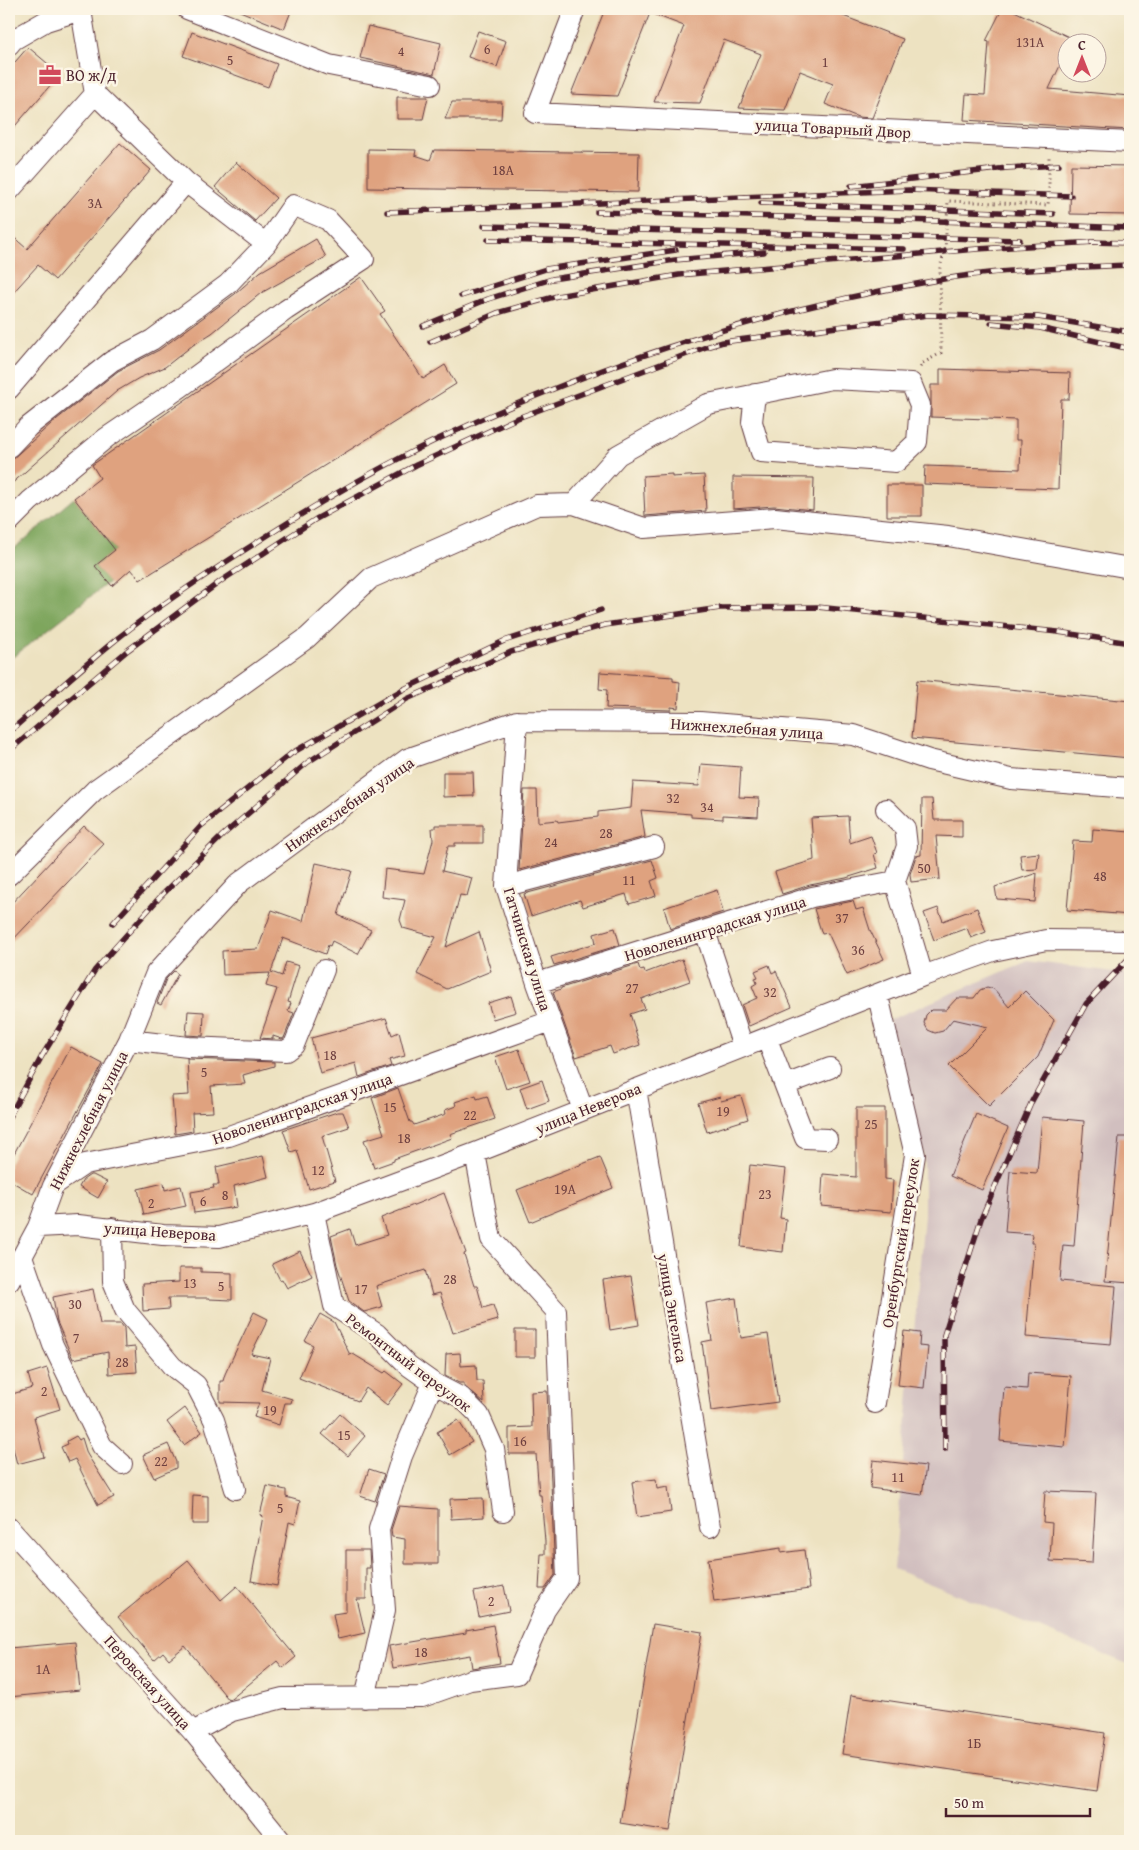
<svg xmlns="http://www.w3.org/2000/svg" width="1139" height="1850" viewBox="0 0 1139 1850" font-family="'Gentium Book Plus',serif">
<style>
.industrial{fill:#d1bfbf}
.forest{fill:#7ea65d;stroke:#646244}
.building{fill:#dfa27f}
.lines{fill:none;stroke-linecap:round;stroke-linejoin:round}
.minor-casing{stroke:#623c42;stroke-width:22}
.path{stroke:#623c42;stroke-width:3;stroke-dasharray:1 4;stroke-linecap:butt}
.minor{stroke:#fff;stroke-width:20}
.rail-casing{stroke:#4a1f2b;stroke-width:5.5}
.rail{stroke:#fcf5e5;stroke-width:4;stroke-dasharray:11;stroke-linecap:butt}
.labels{text-anchor:middle;dominant-baseline:central;stroke-width:5;stroke-linejoin:round;paint-order:stroke}
.number-label{font-size:14px;fill:#6f4040}
.poi-label{font-size:16px;fill:#4a1f2b;stroke:#fcf5e5;text-anchor:start}
.street-label{font-size:16px;fill:#4a1f2b;stroke:#fcf5e5}
</style>
<rect width="100%" height="100%" fill="#fcf5e5"/>
<filter id="ink" filterUnits="userSpaceOnUse"><feTurbulence type="fractalNoise" baseFrequency=".02" numOctaves="2"/><feDisplacementMap in="SourceGraphic" scale="10" xChannelSelector="R" yChannelSelector="G"/><feConvolveMatrix kernelMatrix="1 2 1 2 8 2 1 2 1" color-interpolation-filters="sRGB"/></filter>
<filter id="wash" filterUnits="userSpaceOnUse"><feTurbulence type="fractalNoise" baseFrequency=".0096" numOctaves="4" result="noise"/><feDisplacementMap in="SourceGraphic" scale="20" xChannelSelector="R" yChannelSelector="G"/><feGaussianBlur stdDeviation="1.12" result="paint"/><feColorMatrix in="noise" values="0 0 0 0 0 0 0 0 0 0 0 0 0 0 0 0 0 1.4 0 .05"/><feComposite in="paint" operator="in"/></filter>
<g filter="url(#wash)">
<rect width="100%" height="100%" fill="#ede2c1"/>
<!-- industrial -->
<path class="industrial" d="M 1028,961 L 1130,974 L 1130,1665 L 894,1569 L 924,1215 L 924,1156 L 889,1020 Z"/>
<!-- forest -->
<path class="forest" d="M 74,498 L 115,550 L 95,566 L 109,582 L 9,660 L 9,553 Z"/>
<g id="blocks">
<!-- building -->
<path class="building" d="M 235,9 L 292,9 L 284,29 Z
M 605,9 L 840,9 L 838,14 L 903,39 L 872,118 L 858,117 L 825,104 L 833,84 L 800,71 L 785,110 L 739,108 L 761,54 L 724,40 L 700,103 L 654,102 L 684,26 L 650,13 L 617,96 L 571,94 Z
M 1002,9 L 1010,9 L 1073,39 L 1072,42 L 1066,42 L 1066,53 L 1049,89 L 1130,96 L 1130,130 L 964,120 L 966,94 L 985,95 L 989,42 L 986,41 Z
M 368,26 L 441,43 L 434,74 L 360,58 Z
M 478,31 L 506,41 L 497,67 L 468,57 Z
M 192,32 L 277,64 L 268,87 L 183,56 Z
M 28,47 L 60,74 L 9,133 L 9,69 Z
M 397,97 L 428,97 L 423,119 L 397,119 Z
M 452,102 L 502,102 L 501,119 L 445,119 Z
M 120,143 L 151,170 L 55,280 L 38,265 L 9,297 L 9,233 L 27,249 Z
M 368,149 L 416,150 L 415,155 L 430,160 L 434,150 L 639,153 L 638,192 L 368,188 Z
M 236,162 L 276,198 L 255,221 L 215,187 Z
M 1071,165 L 1130,166 L 1130,215 L 1070,214 Z
M 316,239 L 326,257 L 261,293 L 212,333 L 193,345 L 165,367 L 139,378 L 117,391 L 9,486 L 9,462 L 52,423 L 118,371 L 159,350 L 235,294 L 260,272 Z
M 361,277 L 385,311 L 380,314 L 423,379 L 445,365 L 456,384 L 140,580 L 131,569 L 112,586 L 95,566 L 115,550 L 74,498 L 100,478 L 92,465 Z
M 940,369 L 1070,373 L 1069,399 L 1061,399 L 1058,489 L 924,484 L 925,466 L 1020,469 L 1021,440 L 1016,440 L 1016,420 L 931,417 L 931,385 L 940,385 Z
M 672,474 L 672,477 L 704,475 L 706,511 L 645,516 L 643,476 Z
M 733,477 L 814,478 L 813,510 L 774,506 L 733,509 Z
M 887,485 L 922,485 L 922,516 L 887,516 Z
M 600,672 L 673,677 L 673,681 L 680,682 L 678,708 L 671,707 L 671,710 L 606,708 L 607,690 L 599,689 Z
M 917,680 L 1130,701 L 1130,758 L 912,738 Z
M 701,764 L 741,767 L 739,797 L 759,798 L 758,817 L 723,815 L 723,819 L 691,817 L 691,814 L 641,810 L 645,837 L 519,870 L 524,790 L 537,790 L 538,822 L 557,820 L 558,822 L 598,817 L 598,812 L 631,808 L 633,782 L 699,786 Z
M 443,772 L 473,772 L 474,796 L 443,797 Z
M 922,799 L 932,799 L 934,820 L 962,820 L 962,837 L 936,836 L 940,879 L 911,882 L 910,874 L 916,856 L 921,855 Z
M 848,816 L 850,843 L 871,836 L 877,853 L 874,854 L 878,868 L 846,878 L 810,885 L 782,894 L 775,872 L 814,860 L 811,818 Z
M 435,825 L 483,825 L 483,843 L 455,843 L 455,846 L 448,846 L 442,871 L 472,878 L 467,896 L 460,895 L 446,947 L 479,932 L 491,971 L 447,989 L 417,974 L 436,937 L 403,928 L 400,920 L 405,900 L 382,897 L 385,869 L 424,874 L 433,840 L 432,828 L 435,828 Z
M 84,826 L 104,844 L 9,944 L 9,906 Z
M 1093,829 L 1130,832 L 1130,915 L 1067,910 L 1073,841 L 1092,842 Z
M 1039,853 L 1037,869 L 1022,870 L 1020,855 Z
M 652,860 L 658,878 L 651,881 L 656,896 L 629,904 L 626,894 L 583,907 L 580,900 L 531,916 L 524,894 Z
M 316,863 L 352,871 L 338,915 L 371,930 L 358,954 L 332,941 L 330,946 L 328,945 L 325,954 L 283,938 L 271,972 L 282,976 L 286,962 L 299,966 L 288,1002 L 291,1003 L 288,1011 L 294,1013 L 284,1038 L 282,1039 L 273,1036 L 273,1039 L 260,1038 L 277,989 L 266,986 L 270,973 L 223,975 L 222,951 L 258,949 L 272,910 L 303,921 Z
M 1037,873 L 1035,902 L 997,899 L 995,887 Z
M 717,890 L 723,912 L 670,929 L 664,908 Z
M 853,901 L 856,910 L 863,908 L 870,930 L 884,959 L 847,975 L 828,933 L 822,934 L 814,909 Z
M 938,908 L 943,921 L 977,908 L 986,932 L 971,938 L 967,928 L 934,940 L 924,913 Z
M 615,928 L 620,945 L 554,965 L 551,957 L 596,943 L 594,934 Z
M 682,959 L 690,981 L 641,999 L 645,1009 L 630,1014 L 640,1045 L 613,1054 L 610,1046 L 576,1057 L 553,992 L 561,989 L 561,988 L 638,964 L 640,970 L 644,969 L 645,973 Z
M 769,965 L 772,973 L 776,971 L 792,1007 L 749,1026 L 742,1005 L 757,998 L 752,986 L 757,983 L 755,978 L 758,977 L 755,971 Z
M 174,971 L 178,974 L 161,1005 L 157,1003 L 166,979 Z
M 987,987 L 994,989 L 1009,1007 L 1025,991 L 1054,1020 L 1038,1057 L 989,1106 L 949,1066 L 988,1027 L 953,1019 L 943,1031 L 935,1033 L 928,1030 L 924,1023 L 926,1015 L 931,1010 L 946,1010 L 957,998 L 974,998 L 980,990 Z
M 511,996 L 516,1012 L 493,1019 L 488,1003 Z
M 188,1011 L 204,1012 L 203,1036 L 186,1035 Z
M 386,1018 L 392,1035 L 399,1032 L 405,1056 L 389,1060 L 391,1066 L 359,1077 L 356,1063 L 320,1073 L 311,1038 Z
M 71,1047 L 103,1064 L 33,1194 L 9,1180 L 9,1163 Z
M 519,1049 L 530,1081 L 506,1089 L 495,1057 Z
M 187,1059 L 274,1062 L 274,1066 L 243,1075 L 245,1084 L 211,1086 L 213,1112 L 192,1113 L 193,1131 L 175,1134 L 172,1096 L 189,1095 Z
M 542,1080 L 549,1101 L 527,1109 L 520,1088 Z
M 398,1088 L 410,1122 L 412,1122 L 414,1125 L 446,1114 L 445,1110 L 456,1106 L 455,1102 L 476,1095 L 477,1099 L 487,1096 L 495,1119 L 450,1134 L 452,1138 L 394,1159 L 394,1161 L 374,1168 L 364,1140 L 384,1134 L 372,1098 Z
M 741,1096 L 748,1119 L 707,1132 L 698,1103 L 720,1097 L 721,1101 Z
M 856,1108 L 885,1108 L 885,1179 L 893,1180 L 891,1212 L 821,1206 L 823,1174 L 856,1177 Z
M 337,1112 L 343,1112 L 349,1127 L 322,1136 L 335,1181 L 309,1189 L 297,1150 L 291,1152 L 283,1130 Z
M 976,1114 L 1008,1128 L 982,1190 L 950,1176 Z
M 1042,1117 L 1084,1121 L 1074,1246 L 1063,1245 L 1060,1281 L 1116,1286 L 1111,1344 L 1026,1337 L 1034,1243 L 1031,1243 L 1032,1234 L 1005,1232 L 1010,1171 L 1037,1173 Z
M 1119,1137 L 1130,1137 L 1130,1283 L 1105,1281 Z
M 263,1156 L 268,1177 L 234,1186 L 237,1207 L 194,1213 L 191,1192 L 214,1188 L 213,1185 L 219,1185 L 216,1167 Z
M 600,1157 L 613,1188 L 530,1222 L 517,1190 Z
M 750,1165 L 786,1169 L 780,1218 L 786,1219 L 783,1252 L 741,1247 Z
M 90,1175 L 93,1175 L 107,1182 L 98,1198 L 79,1187 L 83,1180 Z
M 164,1183 L 165,1190 L 181,1186 L 186,1206 L 144,1215 L 138,1189 Z
M 444,1193 L 466,1253 L 464,1254 L 474,1286 L 477,1286 L 483,1308 L 493,1305 L 498,1320 L 453,1333 L 440,1293 L 432,1295 L 425,1270 L 376,1286 L 382,1307 L 364,1312 L 349,1301 L 337,1265 L 331,1236 L 350,1229 L 355,1245 L 387,1235 L 381,1218 Z
M 300,1251 L 312,1276 L 287,1288 L 282,1279 L 280,1280 L 272,1264 Z
M 179,1268 L 201,1268 L 201,1272 L 232,1273 L 232,1300 L 209,1299 L 209,1298 L 168,1298 L 169,1309 L 143,1311 L 142,1284 L 179,1282 Z
M 631,1276 L 639,1325 L 610,1330 L 603,1280 Z
M 93,1289 L 100,1324 L 121,1324 L 124,1328 L 125,1348 L 135,1347 L 137,1372 L 109,1374 L 108,1352 L 73,1359 L 57,1322 L 53,1297 Z
M 736,1298 L 741,1338 L 768,1334 L 778,1402 L 711,1411 L 702,1342 L 712,1340 L 706,1303 Z
M 254,1312 L 268,1319 L 251,1354 L 270,1358 L 262,1390 L 292,1399 L 291,1403 L 285,1403 L 279,1425 L 254,1417 L 259,1403 L 220,1402 L 220,1381 L 223,1381 L 225,1374 Z
M 320,1314 L 334,1322 L 350,1355 L 353,1354 L 384,1373 L 386,1371 L 403,1384 L 387,1405 L 366,1388 L 358,1401 L 299,1378 L 313,1345 L 305,1341 Z
M 515,1330 L 535,1330 L 535,1357 L 515,1357 Z
M 904,1331 L 920,1333 L 919,1346 L 928,1347 L 924,1388 L 898,1385 Z
M 460,1353 L 461,1366 L 476,1365 L 477,1381 L 483,1381 L 484,1403 L 464,1386 L 464,1383 L 459,1383 L 445,1376 L 446,1354 Z
M 47,1368 L 60,1409 L 34,1417 L 44,1457 L 17,1464 L 9,1432 L 9,1395 L 32,1388 L 28,1374 Z
M 1028,1373 L 1071,1376 L 1065,1447 L 1000,1441 L 1004,1387 L 1027,1389 Z
M 547,1391 L 555,1575 L 545,1589 L 539,1589 L 541,1554 L 545,1554 L 545,1541 L 541,1495 L 539,1495 L 536,1454 L 509,1454 L 509,1428 L 532,1427 L 531,1392 Z
M 185,1408 L 202,1432 L 184,1445 L 167,1422 Z
M 340,1414 L 365,1436 L 348,1456 L 322,1434 Z
M 458,1420 L 472,1442 L 450,1455 L 437,1432 Z
M 76,1436 L 79,1440 L 82,1438 L 87,1454 L 114,1497 L 98,1505 L 75,1459 L 68,1462 L 61,1447 L 68,1444 L 67,1441 Z
M 168,1444 L 176,1462 L 176,1468 L 154,1478 L 143,1455 Z
M 873,1460 L 926,1466 L 922,1495 L 870,1488 Z
M 369,1469 L 384,1474 L 375,1501 L 360,1496 Z
M 656,1479 L 657,1489 L 668,1487 L 671,1512 L 637,1517 L 632,1482 Z
M 267,1486 L 286,1490 L 286,1497 L 300,1501 L 295,1524 L 289,1522 L 277,1586 L 251,1581 L 263,1516 L 260,1515 Z
M 1045,1491 L 1096,1493 L 1092,1563 L 1050,1561 L 1052,1523 L 1043,1522 Z
M 193,1495 L 208,1496 L 208,1524 L 192,1524 Z
M 483,1498 L 484,1517 L 451,1519 L 450,1499 Z
M 399,1506 L 438,1509 L 438,1564 L 405,1564 L 405,1539 L 392,1537 L 391,1530 Z
M 781,1548 L 781,1553 L 804,1550 L 809,1589 L 714,1602 L 708,1559 Z
M 346,1550 L 369,1550 L 370,1568 L 366,1568 L 366,1599 L 357,1599 L 365,1633 L 338,1639 L 333,1614 L 346,1612 Z
M 188,1560 L 221,1600 L 237,1586 L 296,1657 L 283,1668 L 277,1661 L 231,1699 L 229,1700 L 185,1646 L 169,1659 L 163,1652 L 154,1660 L 118,1617 Z
M 504,1586 L 509,1611 L 479,1617 L 474,1592 Z
M 653,1624 L 702,1632 L 670,1831 L 620,1823 Z
M 493,1625 L 500,1663 L 472,1668 L 470,1655 L 393,1668 L 389,1646 L 466,1633 L 466,1630 Z
M 75,1642 L 80,1690 L 9,1697 L 9,1648 Z
M 851,1695 L 1105,1733 L 1097,1791 L 842,1754 Z"/>
</g>
</g>
<g filter="url(#ink)">
<use href="#blocks" fill-opacity="0" stroke="#623c42" stroke-width="1"/>
<g class="lines">
<defs>
<path id="minor" d="M 187,9 L 329,65 L 430,85
M 575,9 L 535,113 L 1130,142
M 81,10 L 95,94 L 186,182 L 266,244
M 9,45 L 13,40 L 46,21 L 84,9
M 9,191 L 95,94
M 9,389 L 186,182
M 9,447 L 28,427 L 112,361 L 152,340 L 228,284 L 266,244 L 293,205 L 328,220 L 364,259 L 286,310 L 181,387 L 106,438 L 30,501 L 9,522
M 574,504 L 618,455 L 708,404 L 832,379 L 911,383 L 920,405 L 917,442 L 896,462 L 761,452 L 752,422 L 755,394
M 517,721 L 506,886 L 537,983 L 583,1110
M 886,809 L 905,828 L 907,846 L 895,881 L 923,976
M 9,875 L 95,790 L 307,638 L 371,578 L 537,505 L 574,504 L 644,528 L 775,518 L 948,536 L 1130,568
M 506,886 L 654,847
M 705,931 L 743,1047
M 537,983 L 812,897 L 895,881
M 767,1039 L 805,1138 L 827,1139
M 129,1040 L 188,1047 L 286,1051 L 294,1045 L 324,970
M 785,1085 L 830,1068
M 636,1089 L 710,1527
M 54,1185 L 85,1164 L 229,1136 L 551,1021
M 314,1213 L 334,1306 L 377,1334 L 409,1366 L 433,1383 L 462,1398 L 479,1415 L 494,1449 L 503,1511
M 38,1227 L 78,1225 L 163,1235 L 219,1237 L 314,1213 L 475,1153 L 923,976 L 993,951 L 1046,940 L 1130,941
M 112,1228 L 113,1281 L 125,1310 L 172,1366 L 196,1385 L 214,1420 L 235,1489
M 22,1256 L 53,1345 L 102,1446 L 122,1464
M 9,1281 L 38,1227 L 53,1186 L 129,1040 L 156,973 L 239,883 L 407,759 L 517,721 L 700,722 L 854,735 L 929,760 L 1011,779 L 1130,788
M 875,1403 L 915,1155 L 878,996
M 9,1528 L 193,1732 L 282,1841
M 365,1698 L 385,1610 L 379,1529 L 402,1456 L 433,1383
M 193,1732 L 232,1711 L 283,1698 L 422,1697 L 470,1680 L 517,1674 L 545,1610 L 567,1578 L 556,1311 L 491,1239 L 475,1153"/>
</defs>
<!-- minor casing -->
<use href="#minor" class="minor-casing"/>
<!-- path -->
<path class="path" d="M 920,367 L 923,363 L 941,353 L 940,268 L 945,249 L 948,201 L 1048,205 L 1049,195 L 1049,157"/>
<!-- minor -->
<use href="#minor" class="minor"/>
<defs>
<path id="rail" d="M 851,186 L 1007,168 L 1059,165
M 761,203 L 1053,214
M 387,212 L 909,190 L 1071,196
M 597,212 L 938,221 L 1130,228
M 484,226 L 1020,240
M 488,240 L 904,249
M 1090,242 L 1130,243
M 461,296 L 546,269 L 676,250
M 991,323 L 1040,328 L 1130,349
M 423,326 L 488,299 L 552,279 L 675,260 L 764,252
M 430,342 L 497,313 L 557,296 L 679,275 L 977,249 L 1096,242
M 9,732 C 45,701 81,668 118,638 C 160,605 205,575 251,546 C 310,508 371,471 434,441 C 594,365 764,310 938,280 C 1001,269 1066,268 1130,265
M 9,751 L 128,650 L 221,581 L 316,519 L 416,465 L 515,419 L 706,347 L 723,342 L 928,315 L 1038,317 L 1130,332
M 113,923 L 201,826 L 292,753 L 402,690 L 504,641 L 601,610
M 9,1117 L 42,1056 L 95,970 L 160,897 L 223,835 L 308,762 L 407,699 L 511,652 L 605,625 L 720,608 L 817,607 L 1058,632 L 1130,643
M 945,1449 L 944,1335 L 981,1219 L 1032,1101 L 1086,1004 L 1130,957"/>
</defs>
<!-- rail casing -->
<use href="#rail" class="rail-casing"/>
<!-- rail -->
<use href="#rail" class="rail"/>
</g>
</g>
<!-- icons -->
<defs>
<symbol id="office-bare" viewBox="-9 -9 18 18"><path d="M-6-3h4V-5.5h4V-3h4V5H-6ZM-1-4.5V-3h2v-1.5ZM-6 0V1H6V0Z" fill="#d1495b" stroke="#fcf5e5" stroke-width="2.5" paint-order="stroke"/></symbol>
</defs>
<g fill-rule="evenodd">
<use href="#office-bare" x="34" y="59" width="32" height="32"/>
</g>
<g class="labels">
<!-- number labels -->
<g class="number-label">
<text x="1030" y="42">131А</text>
<text x="487" y="49">6</text>
<text x="401" y="51">4</text>
<text x="230" y="60">5</text>
<text x="825" y="62">1</text>
<text x="503" y="170">18А</text>
<text x="95" y="203">3А</text>
<text x="673" y="798">32</text>
<text x="707" y="807">34</text>
<text x="606" y="833">28</text>
<text x="551" y="842">24</text>
<text x="924" y="868">50</text>
<text x="1100" y="876">48</text>
<text x="629" y="880">11</text>
<text x="842" y="918">37</text>
<text x="858" y="950">36</text>
<text x="632" y="988">27</text>
<text x="770" y="992">32</text>
<text x="330" y="1055">18</text>
<text x="204" y="1072">5</text>
<text x="390" y="1107">15</text>
<text x="723" y="1111">19</text>
<text x="470" y="1115">22</text>
<text x="871" y="1124">25</text>
<text x="404" y="1138">18</text>
<text x="318" y="1170">12</text>
<text x="565" y="1189">19А</text>
<text x="765" y="1194">23</text>
<text x="225" y="1195">8</text>
<text x="203" y="1201">6</text>
<text x="151" y="1203">2</text>
<text x="450" y="1279">28</text>
<text x="190" y="1283">13</text>
<text x="221" y="1286">5</text>
<text x="361" y="1289">17</text>
<text x="75" y="1304">30</text>
<text x="76" y="1338">7</text>
<text x="122" y="1362">28</text>
<text x="44" y="1391">2</text>
<text x="270" y="1410">19</text>
<text x="344" y="1435">15</text>
<text x="520" y="1441">16</text>
<text x="161" y="1461">22</text>
<text x="898" y="1477">11</text>
<text x="280" y="1508">5</text>
<text x="491" y="1601">2</text>
<text x="421" y="1652">18</text>
<text x="43" y="1669">1А</text>
<text x="974" y="1743">1Б</text>
</g>
<!-- poi labels -->
<g class="poi-label">
<text x="66" y="75">ВО ж/д</text>
</g>
<!-- street labels -->
<g class="street-label">
<text transform="translate(833 128) rotate(3)">улица Товарный Двор</text>
<text transform="translate(747 728) rotate(4)">Нижнехлебная улица</text>
<text transform="translate(349 804) rotate(-35)">Нижнехлебная улица</text>
<text transform="translate(715 928) rotate(-17)">Новоленинградская улица</text>
<text transform="translate(528 949) rotate(73)">Гатчинская улица</text>
<text transform="translate(302 1108) rotate(-19)">Новоленинградская улица</text>
<text transform="translate(588 1108) rotate(-22)">улица Неверова</text>
<text transform="translate(88 1120) rotate(-63)">Нижнехлебная улица</text>
<text transform="translate(160 1231) rotate(4)">улица Неверова</text>
<text transform="translate(900 1243) rotate(-81)">Оренбургский переулок</text>
<text transform="translate(673 1308) rotate(80)">улица Энгельса</text>
<text transform="translate(409 1362) rotate(37)">Ремонтный переулок</text>
<text transform="translate(148 1682) rotate(48)">Перовская улица</text>
</g>
</g>
<!-- margin -->
<rect width="1139" height="1850" fill="none" stroke="#fcf5e5" stroke-width="30"/>
<!-- north arrow -->
<g transform="translate(1082 58)"><circle r="24" fill="#fcf5e5" stroke="#b59f9b"/>
<path d="M0-4L9 19L0 12L-9 19Z" fill="#d1495b"/>
<text y="-8" font-size="14" font-weight="bold" text-anchor="middle" fill="#4a1f2b">С</text>
</g>
<!-- scale -->
<path d="M946 1808v8h144v-8" fill="none" stroke="#4a1f2b" stroke-width="2.5"/>
<text x="954" y="1808" font-size="15" fill="#4a1f2b" stroke="#fcf5e5" stroke-width="4" paint-order="stroke">50 m</text>
</svg>
